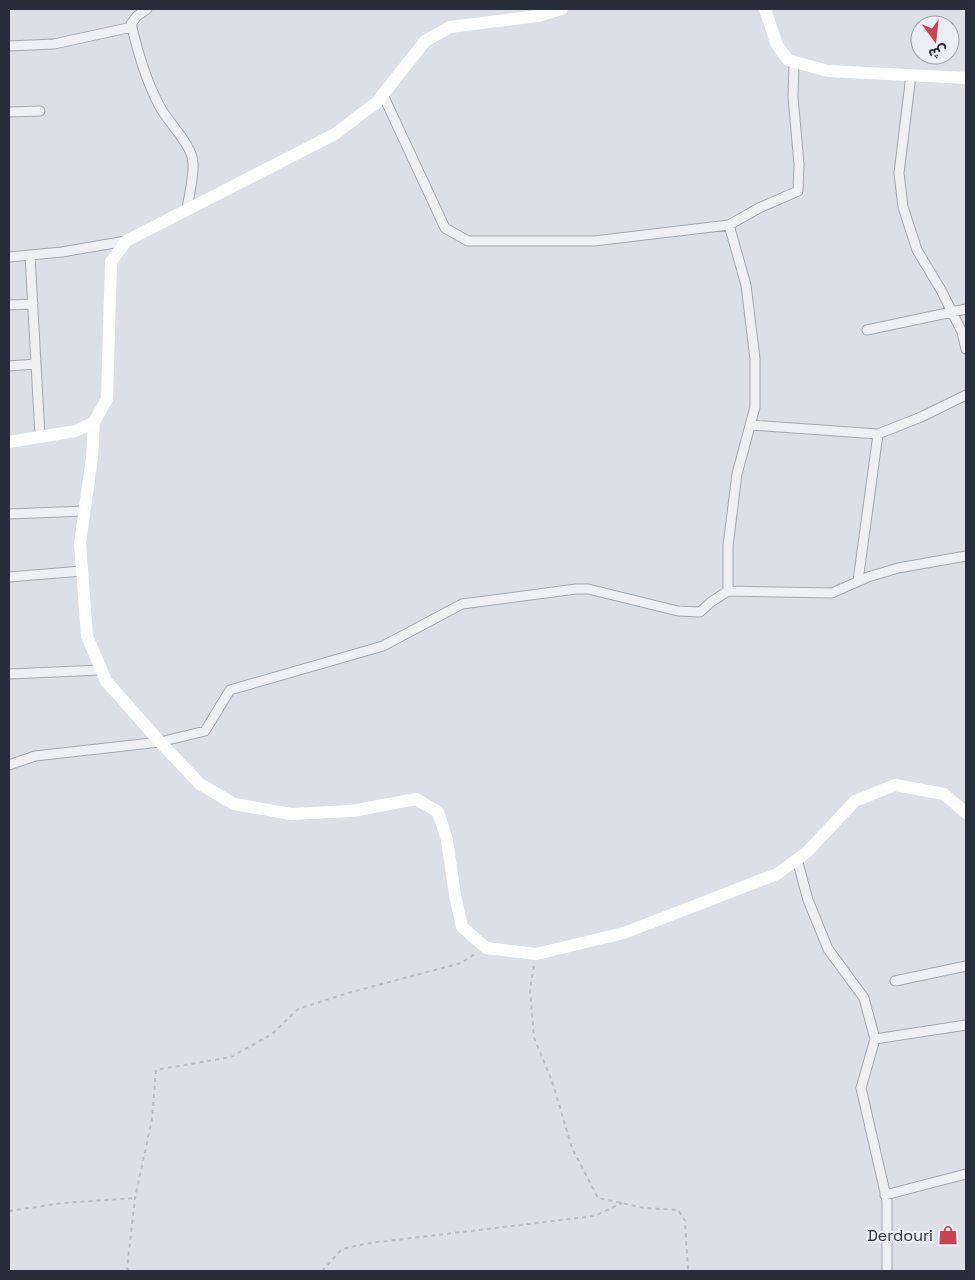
<svg xmlns="http://www.w3.org/2000/svg" width="975" height="1280" viewBox="0 0 975 1280" font-family="'Space Grotesk','Noto Sans Arabic',sans-serif">
<style>
.lines{fill:none;stroke-linecap:round;stroke-linejoin:round}
.street-casing{stroke:#a2a6af;stroke-width:11}
.path{stroke:#bbbdc4;stroke-width:2;stroke-dasharray:4 4;stroke-linecap:butt}
.street{stroke:#eff0f4;stroke-width:9}
.secondary{stroke:#fff;stroke-width:12}
.labels{text-anchor:middle;dominant-baseline:central;stroke-width:4.5;stroke-linejoin:round;paint-order:stroke}
.poi-label{font-size:16px;fill:#272d3b;stroke:#ebeef4;text-anchor:end}
</style>
<rect width="100%" height="100%" fill="#dcdfe6"/>
<g class="lines">
<defs>
<path id="street" d="M 147,9 L 137,16 L 131,24 C 138,52 146,81 160,107 C 168,122 193,146 193,163 C 194,177 189,195 187,209
M 9,46 L 54,44 L 132,27
M 911,75 L 899,173 L 903,207 L 917,250 L 941,290 L 962,332 L 966,349
M 383,95 L 445,228 L 468,241 L 594,241 L 729,225 L 759,208 L 798,191 L 799,164 L 793,97 L 794,62
M 9,112 L 40,111
M 30,256 L 40,436
M 9,257 L 62,252 L 126,241
M 9,305 L 33,304
M 867,330 L 966,309
M 9,366 L 36,364
M 750,425 L 878,434 L 921,417 L 966,395
M 9,514 L 85,511
M 9,577 L 82,571
M 858,581 L 878,434
M 728,591 L 728,546 L 737,474 L 755,407 L 755,359 L 746,285 L 729,225
M 9,674 L 101,670
M 9,765 L 35,756 L 160,742 L 205,731 L 230,690 L 383,646 L 462,604 L 576,589 L 588,589 L 678,611 L 700,612 L 711,602 L 728,591 L 832,593 L 868,577 L 898,568 L 966,556
M 797,859 L 808,900 L 828,949 L 864,998 L 875,1039
M 895,981 L 966,966
M 885,1195 L 966,1174
M 887,1271 L 887,1201 L 861,1088 L 875,1039 L 966,1025"/>
</defs>
<!-- street casing -->
<use href="#street" class="street-casing"/>
<!-- path -->
<path class="path" d="M 534,966 L 530,989 L 534,1038 L 552,1081 L 572,1148 L 598,1198 L 645,1208 L 678,1210 L 685,1221 L 688,1271
M 9,1211 L 63,1203 L 135,1198
M 129,1271 L 127,1268 L 135,1198 L 152,1119 L 156,1070 L 231,1057 L 272,1034 L 298,1009 L 348,993 L 461,963 L 475,954
M 322,1271 L 342,1249 L 370,1243 L 595,1216 L 622,1203"/>
<!-- street -->
<use href="#street" class="street"/>
<!-- secondary -->
<path class="secondary" d="M 765,9 L 777,45 L 788,60 L 828,71 L 966,78
M 94,422 L 92,458 L 80,543 L 87,636 L 106,681 L 160,742 L 200,784 L 234,804 L 291,814 L 352,811 L 416,799 L 438,812 L 447,840 L 455,895 L 462,927 L 486,948 L 536,954 L 624,933 L 777,874 L 807,852 L 855,801 L 895,785 L 944,794 L 966,813
M 9,442 L 76,431 L 94,422 L 107,399 L 111,262 L 126,241 L 335,134 L 377,102 L 425,41 L 450,27 L 538,16 L 562,9"/>
</g>
<!-- icons -->
<defs>
<symbol id="shop-bare" viewBox="-9 -9 18 18"><path d="M-5-2.5h2.3a2.7 3.5 0 0 1 5.4 0H5L5.5 6h-11ZM-1.5-2.5h3a1.5 2.3 0 0 0-3 0Z" fill="#c7454f" stroke="#ebeef4" stroke-width="2.5" paint-order="stroke"/></symbol>
</defs>
<g fill-rule="evenodd">
<use href="#shop-bare" x="934" y="1221" width="28" height="28"/>
</g>
<g class="labels">
<!-- poi labels -->
<g class="poi-label">
<text x="933" y="1235">Derdouri</text>
</g>
</g>
<!-- border -->
<rect width="975" height="1280" fill="none" stroke="#272d3b" stroke-width="20"/>
<!-- north arrow -->
<g transform="translate(935 40) rotate(165)"><circle r="24" fill="#ebeef4" stroke="#9da1aa"/>
<path d="M0-4L9 19L0 12L-9 19Z" fill="#c7454f"/>
<text y="-8" font-size="14" font-weight="bold" text-anchor="middle" fill="#272d3b">ش</text>
</g>
</svg>
